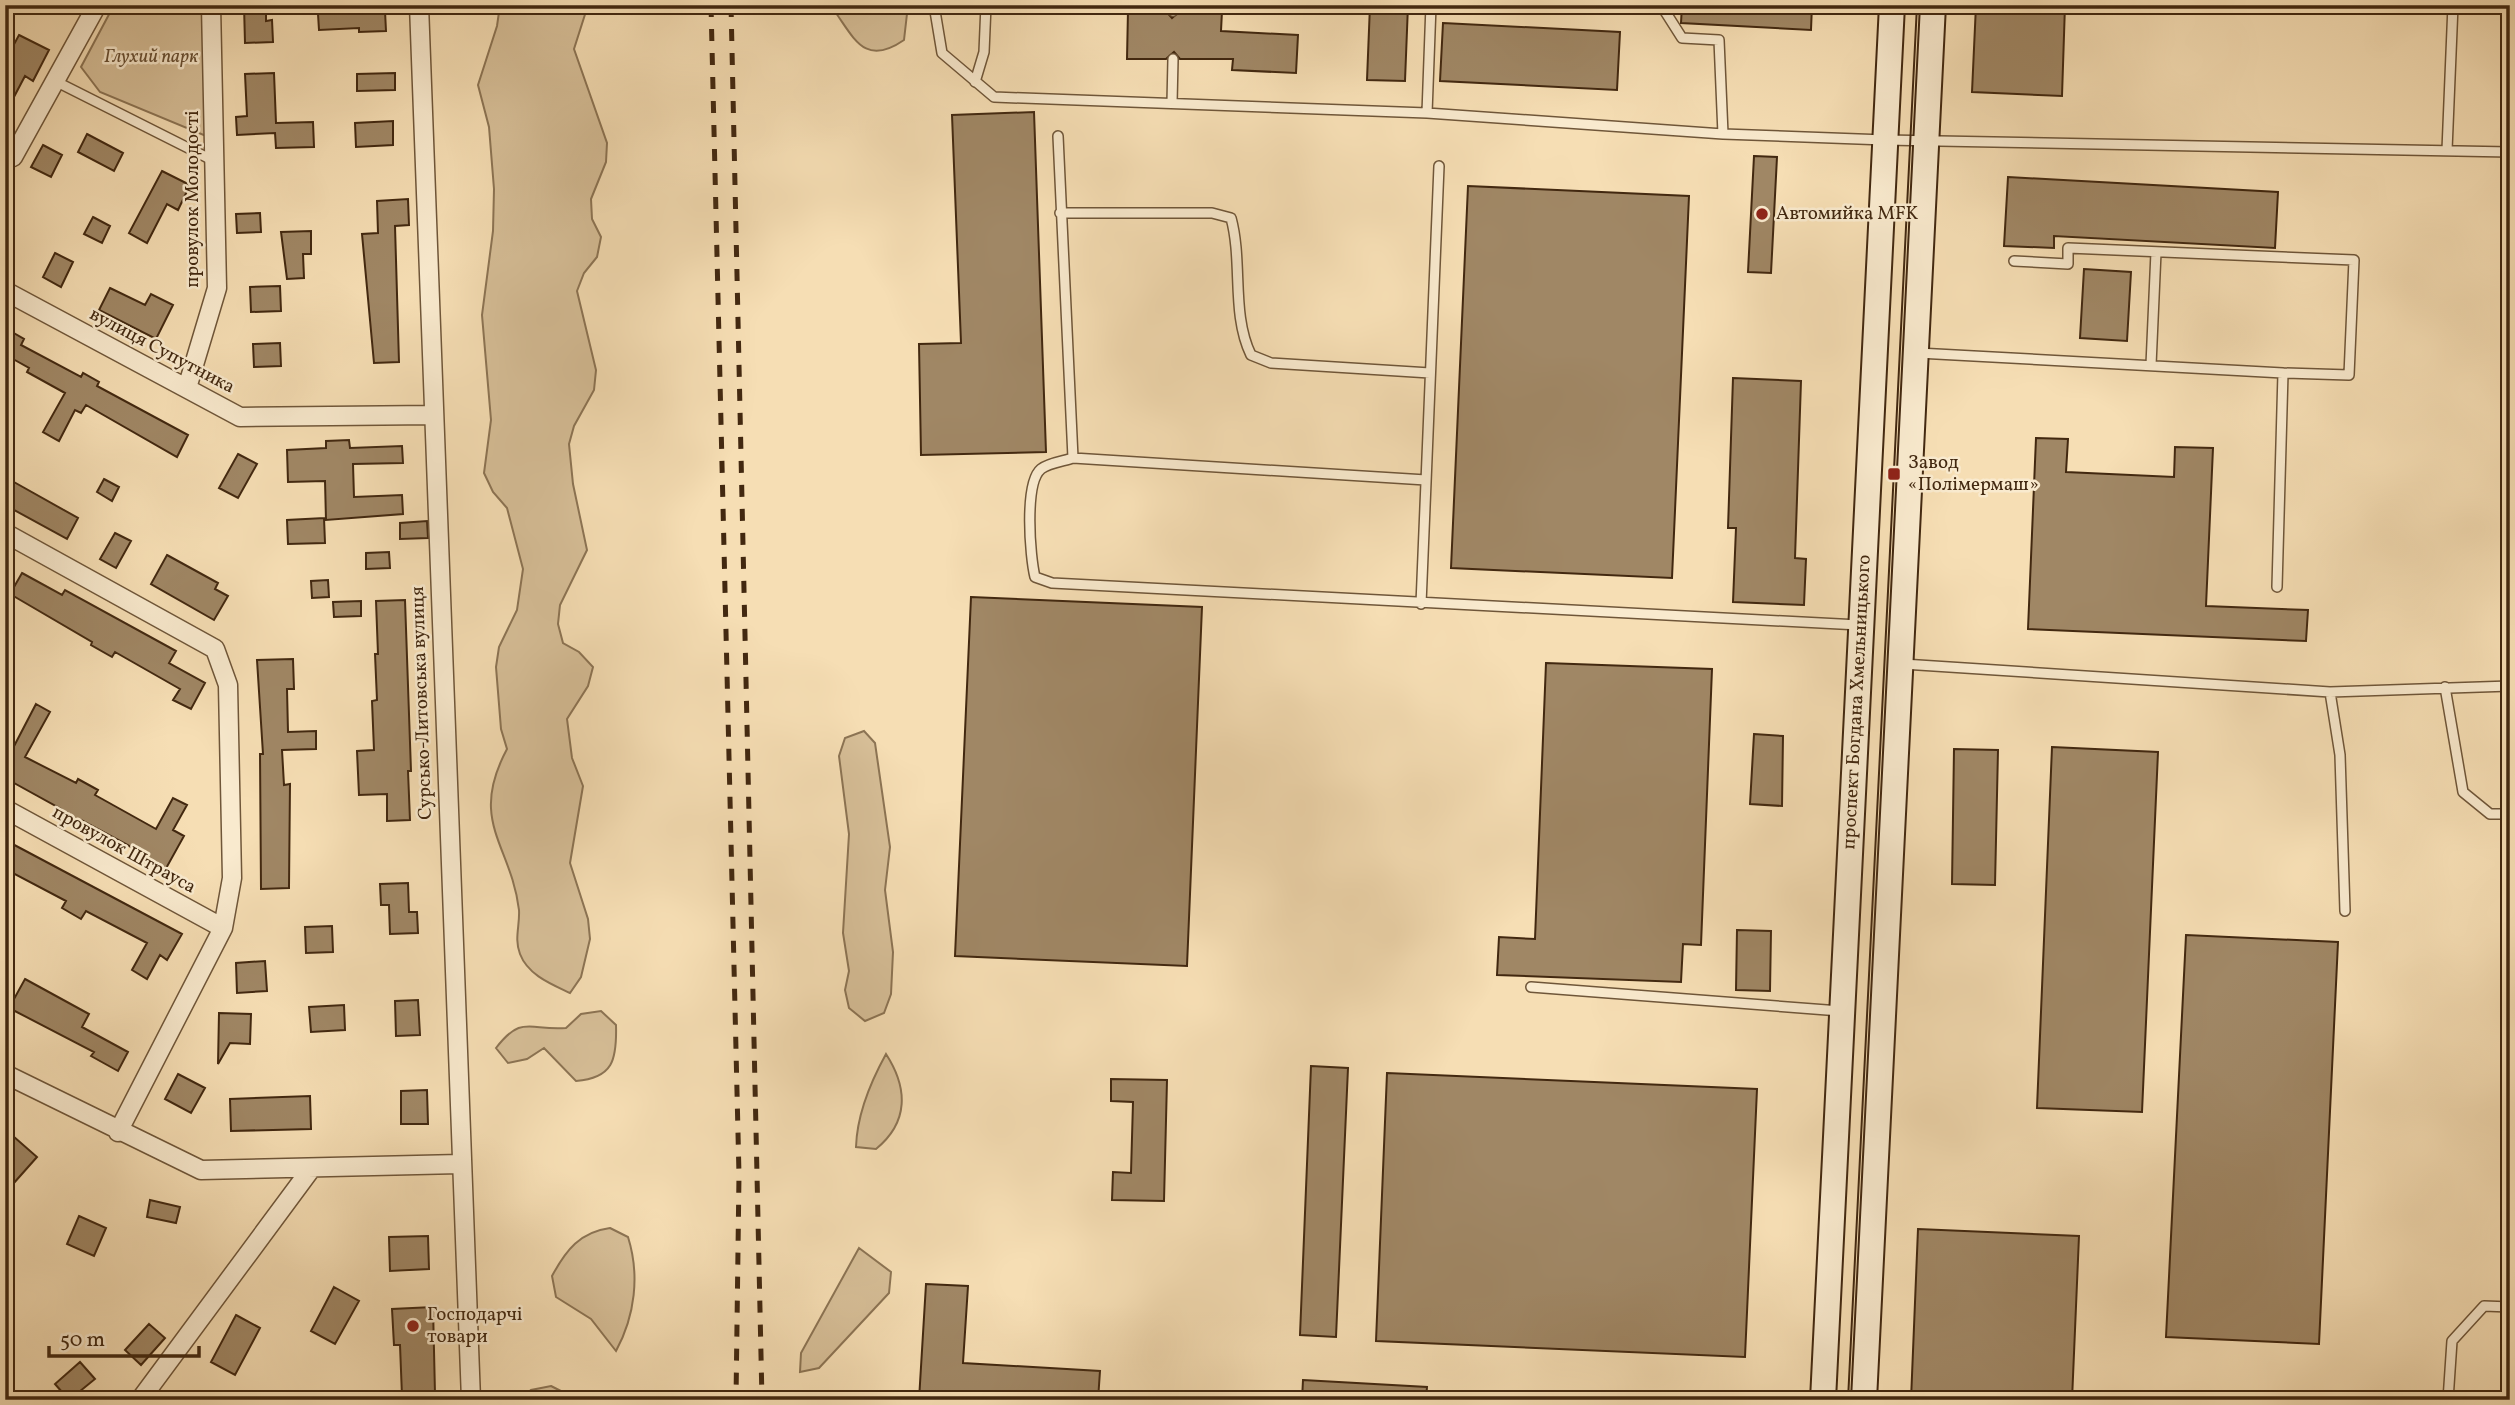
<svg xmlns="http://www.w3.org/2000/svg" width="2515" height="1405" viewBox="0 0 2515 1405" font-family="Vollkorn,serif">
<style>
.green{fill:#d7bf98;stroke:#8c7454;stroke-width:2}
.building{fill:#a08765;stroke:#422810;stroke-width:2}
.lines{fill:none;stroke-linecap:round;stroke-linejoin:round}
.lane-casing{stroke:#6f5639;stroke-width:12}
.street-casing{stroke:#6f5639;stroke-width:21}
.secondary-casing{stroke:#422810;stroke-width:28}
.lane{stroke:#f9eace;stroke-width:9}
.street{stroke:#f9eace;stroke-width:18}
.secondary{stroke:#f9eace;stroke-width:24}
.tram{stroke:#422810;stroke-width:2}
.rail{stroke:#422810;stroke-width:5;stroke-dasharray:12 12;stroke-linecap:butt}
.poi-dot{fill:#8f2418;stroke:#f9eace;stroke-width:2.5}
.labels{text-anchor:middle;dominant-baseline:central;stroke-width:5;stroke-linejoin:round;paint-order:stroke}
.park-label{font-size:19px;font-style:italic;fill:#674e32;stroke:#f9eace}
.street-label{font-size:19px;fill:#422810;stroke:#f9eace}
.poi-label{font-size:19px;fill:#422810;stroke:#f9eace;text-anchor:start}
</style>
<rect width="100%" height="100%" fill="#f6deb4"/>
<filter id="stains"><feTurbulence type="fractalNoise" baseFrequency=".00286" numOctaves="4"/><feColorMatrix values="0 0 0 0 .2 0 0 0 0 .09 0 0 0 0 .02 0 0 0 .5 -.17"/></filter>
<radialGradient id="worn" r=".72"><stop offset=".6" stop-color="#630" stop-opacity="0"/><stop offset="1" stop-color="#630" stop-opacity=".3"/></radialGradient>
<!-- green -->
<path class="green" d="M 114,5 L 202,5 L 206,136 L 100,92 L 81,67 Z
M 500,5 L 588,5 L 574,49 L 607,143 L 606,162 L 591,199 L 592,219 L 601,237 L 597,257 L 584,273 L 577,291 L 596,370 L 594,390 L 574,426 L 569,444 L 573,484 L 587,550 L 560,605 L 558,624 L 563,643 L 579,652 L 593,667 L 588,686 L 567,719 L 572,758 L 583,786 L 570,863 L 588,919 L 590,939 L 581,977 L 570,993 C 551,984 528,975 520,954 C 514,939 520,925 519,910 C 511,844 468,822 507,749 L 501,729 L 496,667 L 499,647 L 517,610 L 523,569 L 507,508 L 493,492 L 484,473 L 491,420 L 482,315 L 493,231 L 494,189 L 489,127 L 478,85 L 497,26 Z
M 830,5 L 908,5 L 904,40 C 862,69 853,34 830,5 Z
M 864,731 L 875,743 L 890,847 L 885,890 L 893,952 L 891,994 L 884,1013 L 865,1021 L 849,1008 L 845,990 L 849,971 L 843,933 L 849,834 L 839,756 L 845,738 Z
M 601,1011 L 616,1025 C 617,1060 613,1078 576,1081 L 544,1048 L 527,1059 L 508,1063 L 496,1048 C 522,1014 530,1031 566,1028 L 581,1014 Z
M 886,1054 C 908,1088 909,1122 876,1149 L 856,1147 C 857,1114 870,1083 886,1054 Z
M 610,1228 L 628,1237 C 640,1275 635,1316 616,1351 L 591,1319 L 556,1297 L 552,1276 C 566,1250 580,1232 610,1228 Z
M 859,1248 L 891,1272 L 889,1293 L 819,1368 L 800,1372 L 801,1353 Z
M 551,1386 L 565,1393 L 568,1400 L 519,1400 L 531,1390 Z"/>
<!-- building -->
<path class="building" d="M 244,5 L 266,5 L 266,21 L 272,20 L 273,42 L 245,43 Z
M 1370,5 L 1408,5 L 1405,81 L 1367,80 Z
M 1682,5 L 1812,5 L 1811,30 L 1681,23 Z
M 1976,5 L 2065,5 L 2062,96 L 1972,92 Z
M 1128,10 L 1166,11 L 1172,18 L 1180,11 L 1222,11 L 1221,31 L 1298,35 L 1296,73 L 1232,70 L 1233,59 L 1180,59 L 1174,52 L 1166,59 L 1127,59 Z
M 385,11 L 386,31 L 359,32 L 359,28 L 319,30 L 318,14 Z
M 1443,23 L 1620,32 L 1617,90 L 1440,81 Z
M 19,35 L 49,50 L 33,81 L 25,76 L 5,114 L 5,61 Z
M 274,73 L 276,123 L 313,122 L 314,147 L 276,148 L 275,133 L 237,135 L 236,117 L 247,116 L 245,74 Z
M 395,73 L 395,90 L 357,91 L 357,74 Z
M 1034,112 L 1046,452 L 921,455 L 919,344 L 961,343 L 952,115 Z
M 393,121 L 393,145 L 356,147 L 355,123 Z
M 87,134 L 123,153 L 114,171 L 78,152 Z
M 43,145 L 62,155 L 51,177 L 31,167 Z
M 1754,156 L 1777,157 L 1771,273 L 1748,272 Z
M 162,171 L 190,185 L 178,210 L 167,204 L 147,243 L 129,233 Z
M 2008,177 L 2278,192 L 2275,248 L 2054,236 L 2054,248 L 2004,246 Z
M 1468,186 L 1689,196 L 1672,578 L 1451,568 Z
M 408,199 L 409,225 L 395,226 L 399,362 L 374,363 L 362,234 L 378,233 L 377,201 Z
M 260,213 L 261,232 L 237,233 L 236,214 Z
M 93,217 L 110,226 L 102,243 L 84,234 Z
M 311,231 L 311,254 L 303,254 L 304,278 L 287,279 L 281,232 Z
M 55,253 L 73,262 L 61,287 L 43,277 Z
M 2084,269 L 2131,272 L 2127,341 L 2080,338 Z
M 280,286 L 281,311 L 251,312 L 250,287 Z
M 110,288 L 145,305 L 151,294 L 173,305 L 156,339 L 99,310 Z
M 5,328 L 24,339 L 21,345 L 81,377 L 83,373 L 99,382 L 97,386 L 188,435 L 177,457 L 86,405 L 81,413 L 75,410 L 59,441 L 43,432 L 65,393 L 27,372 L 29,368 L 13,359 L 5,374 Z
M 280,343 L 281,366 L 254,367 L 253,344 Z
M 1733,378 L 1801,381 L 1795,558 L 1806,559 L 1804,605 L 1733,602 L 1736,528 L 1728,528 Z
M 2036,438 L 2068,439 L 2066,472 L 2174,477 L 2175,447 L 2213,448 L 2206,606 L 2308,610 L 2306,641 L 2028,629 Z
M 349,440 L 350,448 L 402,446 L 403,463 L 353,464 L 354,497 L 402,495 L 403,514 L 326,520 L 325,481 L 288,482 L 287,450 L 326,448 L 326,441 Z
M 238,454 L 257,464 L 238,498 L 219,488 Z
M 5,477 L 78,518 L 67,539 L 5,505 Z
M 104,479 L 119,487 L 112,501 L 97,492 Z
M 324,518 L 325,543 L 288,544 L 287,520 Z
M 427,521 L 428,538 L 400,539 L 400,523 Z
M 115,533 L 131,541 L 116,568 L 100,559 Z
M 389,552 L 390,568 L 366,569 L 366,553 Z
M 167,555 L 218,583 L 215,589 L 228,596 L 214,620 L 151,584 Z
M 22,573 L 62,595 L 65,590 L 176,651 L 169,663 L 205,683 L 191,709 L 173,700 L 180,689 L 115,652 L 112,657 L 91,645 L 92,642 L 10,594 Z
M 328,580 L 329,597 L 312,598 L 311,581 Z
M 971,597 L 1202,607 L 1187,966 L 955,956 Z
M 405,600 L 411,771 L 408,771 L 410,820 L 387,821 L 387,794 L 359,795 L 357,751 L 374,750 L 372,701 L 377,700 L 375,654 L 378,654 L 376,601 Z
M 361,601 L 361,616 L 334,617 L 333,602 Z
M 293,659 L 294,689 L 287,689 L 288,732 L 316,731 L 316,749 L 282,750 L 284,785 L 290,784 L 289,888 L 261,889 L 260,754 L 263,754 L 257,660 Z
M 1546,663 L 1712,669 L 1701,945 L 1683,944 L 1681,982 L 1497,975 L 1499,937 L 1535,939 Z
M 36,704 L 50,712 L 25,757 L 76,783 L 78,779 L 98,790 L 95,795 L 156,829 L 173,798 L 187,805 L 173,830 L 184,836 L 164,872 L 143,861 L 146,855 L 81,820 L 79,825 L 59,814 L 61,809 L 5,778 L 5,746 L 12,750 Z
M 1754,734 L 1783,736 L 1782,806 L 1750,804 Z
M 2052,747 L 2158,752 L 2142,1112 L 2037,1108 Z
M 1954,749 L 1998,750 L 1995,885 L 1952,884 Z
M 5,840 L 182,934 L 167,960 L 160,955 L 147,979 L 132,970 L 147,943 L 86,911 L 81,919 L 62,908 L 66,901 L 5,869 Z
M 408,883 L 409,912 L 417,912 L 418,933 L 390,934 L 389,905 L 381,905 L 380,884 Z
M 332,926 L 333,952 L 306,953 L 305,927 Z
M 1737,930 L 1771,931 L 1770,991 L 1736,990 Z
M 2186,935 L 2338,942 L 2319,1344 L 2166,1337 Z
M 265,961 L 267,991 L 237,993 L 236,963 Z
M 25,979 L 89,1014 L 82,1027 L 128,1052 L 118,1071 L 91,1056 L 94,1052 L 9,1008 Z
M 418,1000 L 420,1035 L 396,1036 L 395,1001 Z
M 344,1005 L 345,1030 L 311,1032 L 309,1007 Z
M 219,1013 L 251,1014 L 250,1044 L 230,1043 L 218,1064 Z
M 1311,1066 L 1348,1068 L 1336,1337 L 1300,1335 Z
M 1387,1073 L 1757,1089 L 1745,1357 L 1376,1341 Z
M 178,1074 L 205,1088 L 191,1113 L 165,1099 Z
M 1111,1079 L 1167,1080 L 1164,1201 L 1112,1200 L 1113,1172 L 1131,1173 L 1133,1102 L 1111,1101 Z
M 427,1090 L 428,1124 L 401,1124 L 401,1091 Z
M 310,1096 L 311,1129 L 231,1131 L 230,1099 Z
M 5,1129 L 37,1157 L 5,1193 Z
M 150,1200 L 180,1207 L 176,1223 L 147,1217 Z
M 79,1216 L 106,1228 L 94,1256 L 67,1244 Z
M 1918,1229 L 2079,1236 L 2072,1400 L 1911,1400 Z
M 428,1236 L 429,1269 L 390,1271 L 389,1237 Z
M 926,1284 L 968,1286 L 963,1363 L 1100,1371 L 1098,1400 L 919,1400 Z
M 334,1287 L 359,1301 L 335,1344 L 311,1331 Z
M 433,1307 L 435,1394 L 402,1396 L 400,1345 L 394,1345 L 392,1309 Z
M 236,1315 L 260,1328 L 235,1375 L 211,1362 Z
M 149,1324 L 165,1338 L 141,1365 L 125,1350 Z
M 80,1362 L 95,1379 L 69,1400 L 55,1384 Z
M 1303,1380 L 1427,1387 L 1426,1400 L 1302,1400 Z"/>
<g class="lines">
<defs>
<path id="lane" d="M 934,5 L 942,53 L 994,97 L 1427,113 L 1723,134 L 1885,140 L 2510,152
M 1661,5 L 1682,38 L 1719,40 L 1723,134
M 1173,11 L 1173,5
M 55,81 L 216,162
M 975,82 L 984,52 L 986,5
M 1172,103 L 1173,59
M 1427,113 L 1431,5
M 1058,136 L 1073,458 C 1064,461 1048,463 1041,469 C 1024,483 1030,557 1035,577 L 1052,583 L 1859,625
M 2447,150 L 2453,5
M 1060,213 L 1212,213 L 1231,218 C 1243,262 1231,314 1251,355 L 1271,363 L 1430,373
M 2014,261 L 2068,264 L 2068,248 L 2354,260 L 2349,375 L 2283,373
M 1918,353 L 2283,373 L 2277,587
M 2151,365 L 2156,252
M 1073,458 L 1426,480
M 1421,604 L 1439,166
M 1903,664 L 2330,692 L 2340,755 L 2345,911
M 2445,687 L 2463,792 L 2490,814 L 2510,814
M 2330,692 L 2510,686
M 1531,987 L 1840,1011
M 2448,1400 L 2452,1341 L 2484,1306 L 2510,1307"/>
<path id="street" d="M 419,5 L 471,1400
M 13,157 L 97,5
M 5,291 L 240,417 L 433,415
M 187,388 L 217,288 L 211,5
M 5,533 L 215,649 L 228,685 L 232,878 L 223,928 L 118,1132
M 5,809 L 223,928
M 5,1074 L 201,1170 L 460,1164
M 140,1400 L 311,1169"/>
<path id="secondary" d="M 1823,1400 L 1892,5
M 1864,1400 L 1933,5"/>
</defs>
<!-- lane casing -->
<use href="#lane" class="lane-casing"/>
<!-- street casing -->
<use href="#street" class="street-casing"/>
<!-- secondary casing -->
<use href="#secondary" class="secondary-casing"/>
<!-- lane -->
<use href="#lane" class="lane"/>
<!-- street -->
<use href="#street" class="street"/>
<!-- secondary -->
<use href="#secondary" class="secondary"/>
<!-- tram -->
<path class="tram" d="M 1848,1400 L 1917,5"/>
<!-- rail -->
<path class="rail" d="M 711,5 L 739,1175 L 736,1400
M 731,5 L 762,1400"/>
</g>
<!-- markers -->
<g class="poi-dot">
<circle cx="1762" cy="214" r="7"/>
<rect x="1887" y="467" width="14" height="14" rx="3.5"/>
<circle cx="413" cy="1326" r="7"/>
</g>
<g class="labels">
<!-- park labels -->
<g class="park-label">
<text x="151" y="57">Глухий парк</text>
</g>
<!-- street labels -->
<g class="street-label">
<text transform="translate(193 199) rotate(-90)">провулок Молодості</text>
<text transform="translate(162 351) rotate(28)">вулиця Супутника</text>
<text transform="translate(1857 702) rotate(-87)">проспект Богдана Хмельницького</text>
<text transform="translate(422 703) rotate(-92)">Сурсько-Литовська вулиця</text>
<text transform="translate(124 850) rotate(29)">провулок Штрауса</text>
</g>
<!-- poi labels -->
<g class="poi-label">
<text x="1776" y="214">Автомийка MFK</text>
<text x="1908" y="463">Завод<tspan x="1908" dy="22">«Полімермаш»</tspan></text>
<text x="427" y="1315">Господарчі<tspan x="427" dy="22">товари</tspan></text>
</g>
</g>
<!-- margin -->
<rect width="2515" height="1405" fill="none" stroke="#f6deb4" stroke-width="28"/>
<rect x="7" y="7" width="2501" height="1391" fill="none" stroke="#422810" stroke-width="3.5"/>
<rect x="14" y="14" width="2487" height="1377" fill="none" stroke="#422810" stroke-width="2"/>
<!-- scale -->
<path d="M49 1346v10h150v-10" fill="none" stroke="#422810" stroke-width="3.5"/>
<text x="60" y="1346" font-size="21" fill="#422810" stroke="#f9eace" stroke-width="5" paint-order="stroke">50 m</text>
<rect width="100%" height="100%" filter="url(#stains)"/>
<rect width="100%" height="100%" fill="url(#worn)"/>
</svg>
